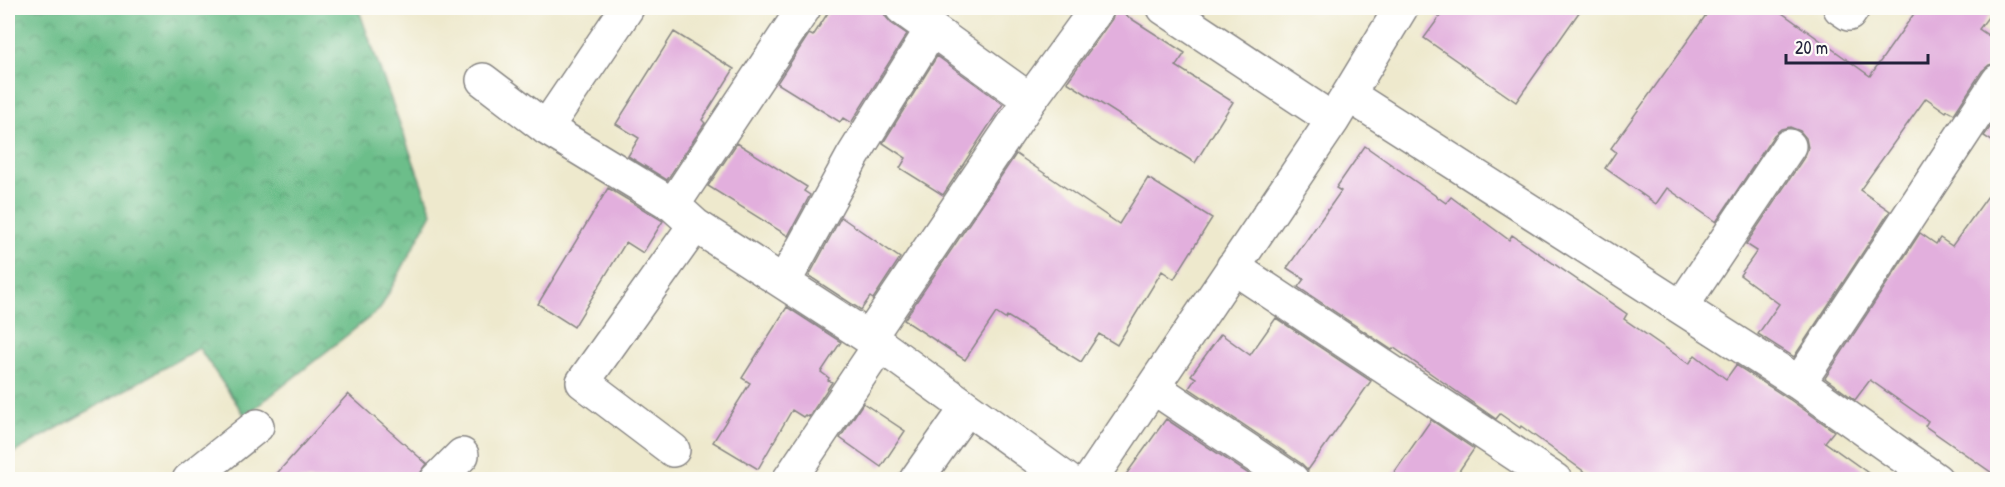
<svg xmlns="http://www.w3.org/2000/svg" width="2005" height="487" viewBox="0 0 2005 487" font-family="'Patrick Hand',sans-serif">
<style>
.forest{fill:url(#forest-crowns);stroke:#477062;stroke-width:1.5}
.building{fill:#e2afdd}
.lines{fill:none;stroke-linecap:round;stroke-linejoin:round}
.street-casing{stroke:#888684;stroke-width:36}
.street{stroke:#fff;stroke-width:33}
</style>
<defs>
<pattern id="forest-crowns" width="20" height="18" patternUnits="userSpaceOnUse" patternTransform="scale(1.5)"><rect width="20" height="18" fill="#6cbe8a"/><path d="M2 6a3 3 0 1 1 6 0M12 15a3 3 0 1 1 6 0" fill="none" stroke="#589a72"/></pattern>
</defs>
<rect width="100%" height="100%" fill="#fdfcf7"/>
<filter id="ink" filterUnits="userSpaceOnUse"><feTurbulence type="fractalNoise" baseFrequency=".0167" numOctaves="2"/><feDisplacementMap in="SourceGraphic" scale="12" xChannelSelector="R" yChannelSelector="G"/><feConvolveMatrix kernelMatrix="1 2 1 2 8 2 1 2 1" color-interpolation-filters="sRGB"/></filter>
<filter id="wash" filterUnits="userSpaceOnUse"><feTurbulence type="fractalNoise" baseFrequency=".008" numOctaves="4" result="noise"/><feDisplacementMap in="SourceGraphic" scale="24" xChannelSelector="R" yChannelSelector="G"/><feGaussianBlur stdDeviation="1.35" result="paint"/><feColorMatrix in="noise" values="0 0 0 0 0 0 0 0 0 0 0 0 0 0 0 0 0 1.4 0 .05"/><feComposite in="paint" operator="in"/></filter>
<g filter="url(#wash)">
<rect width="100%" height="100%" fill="#eee9cd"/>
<!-- forest -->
<path class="forest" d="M 8,8 L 358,8 L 432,213 L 380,309 L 245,416 L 199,348 L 8,456 Z"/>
<g id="blocks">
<!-- building -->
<path class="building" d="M 831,8 L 883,8 L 885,16 L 891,23 L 907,34 L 851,123 L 843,118 L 840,122 L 777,83 L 809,34 L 813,36 Z
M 1446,8 L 1582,8 L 1516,102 L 1424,38 Z
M 1711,8 L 1775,8 L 1870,76 L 1918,8 L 1995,8 L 1979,29 L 1998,42 L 1998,63 L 1989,65 L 1982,71 L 1954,114 L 1947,110 L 1946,112 L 1926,98 L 1860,190 L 1890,211 L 1794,357 L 1758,334 L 1779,304 L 1740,275 L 1757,251 L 1746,244 L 1805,156 L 1808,148 L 1806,138 L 1800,131 L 1790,127 L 1781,129 L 1774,135 L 1716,222 L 1667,188 L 1656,204 L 1605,168 L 1616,152 L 1611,148 Z
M 1116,9 L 1185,53 L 1176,66 L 1233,102 L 1195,163 L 1067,82 L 1112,19 Z
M 674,32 L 734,69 L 702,120 L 705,123 L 667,180 L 628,156 L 639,138 L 616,124 Z
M 937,56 L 1003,104 L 943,195 L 900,168 L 906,158 L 883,143 Z
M 1998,116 L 1998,145 L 1984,136 Z
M 737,143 L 807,187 L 804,191 L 810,195 L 788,236 L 708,186 Z
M 1365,146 L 1446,203 L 1451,197 L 1509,240 L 1512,235 L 1627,314 L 1624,319 L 1689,364 L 1695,355 L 1726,379 L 1736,365 L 1789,399 L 1834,431 L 1825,442 L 1878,480 L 1596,480 L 1521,426 L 1520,428 L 1500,414 L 1496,419 L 1394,348 L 1392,350 L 1298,287 L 1304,279 L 1287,268 L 1341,191 L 1336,188 Z
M 1016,154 L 1119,224 L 1148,178 L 1212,218 L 1174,279 L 1162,271 L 1117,345 L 1099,334 L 1081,362 L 1007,316 L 1005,319 L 996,313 L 965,360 L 904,320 Z
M 1998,182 L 1998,477 L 1925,426 L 1928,421 L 1870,380 L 1855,400 L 1825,378 L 1920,233 L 1936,244 L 1940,238 L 1952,246 Z
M 608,188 L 663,221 L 643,253 L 626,242 L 574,327 L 538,304 Z
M 841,217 L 900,258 L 873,299 L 870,297 L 861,310 L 809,276 Z
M 787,307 L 841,342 L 821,372 L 829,378 L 828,380 L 832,382 L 809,417 L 805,415 L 803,417 L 792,410 L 758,469 L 713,442 L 750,383 L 742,378 Z
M 1276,318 L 1371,381 L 1308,470 L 1302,464 L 1189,388 L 1196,378 L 1191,375 L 1221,334 L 1250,355 Z
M 348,394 L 427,464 L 419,475 L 419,480 L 271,480 Z
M 863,403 L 905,431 L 881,467 L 840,438 Z
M 1166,419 L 1258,480 L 1122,480 Z
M 1431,420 L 1474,449 L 1453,480 L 1389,480 Z"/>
</g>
</g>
<g filter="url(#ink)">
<use href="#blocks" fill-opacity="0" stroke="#888684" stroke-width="1.5"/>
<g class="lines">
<defs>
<path id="street" d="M 902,8 L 1030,100
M 1164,8 L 1333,120
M 1840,8 L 1849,14 L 1853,8
M 483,80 L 546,128 L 673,205 L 695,225 L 880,345 L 1067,480
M 1349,95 L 1799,383 L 1936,480
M 546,128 L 627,8
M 673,205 L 804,8
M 1233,267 L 1555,480
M 784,282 L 853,156 L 932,29
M 1682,306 L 1789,146
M 869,338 L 1030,100 L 1097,8
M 1799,383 L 1998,81
M 1153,387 L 1292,480
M 673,450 L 583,382 L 695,225
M 189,480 L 257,426
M 437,480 L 462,455
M 789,480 L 880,345
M 916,480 L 967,408
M 1090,480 L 1333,120 L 1401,8"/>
</defs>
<!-- street casing -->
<use href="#street" class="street-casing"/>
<!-- street -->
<use href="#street" class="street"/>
</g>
</g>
<!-- margin -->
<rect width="2005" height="487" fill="none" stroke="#fdfcf7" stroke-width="30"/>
<!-- scale -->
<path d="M1786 54v9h142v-9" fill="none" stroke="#22223b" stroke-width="3"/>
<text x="1795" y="54" font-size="18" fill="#22223b" stroke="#fdfcf7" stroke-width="4.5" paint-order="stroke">20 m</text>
</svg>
